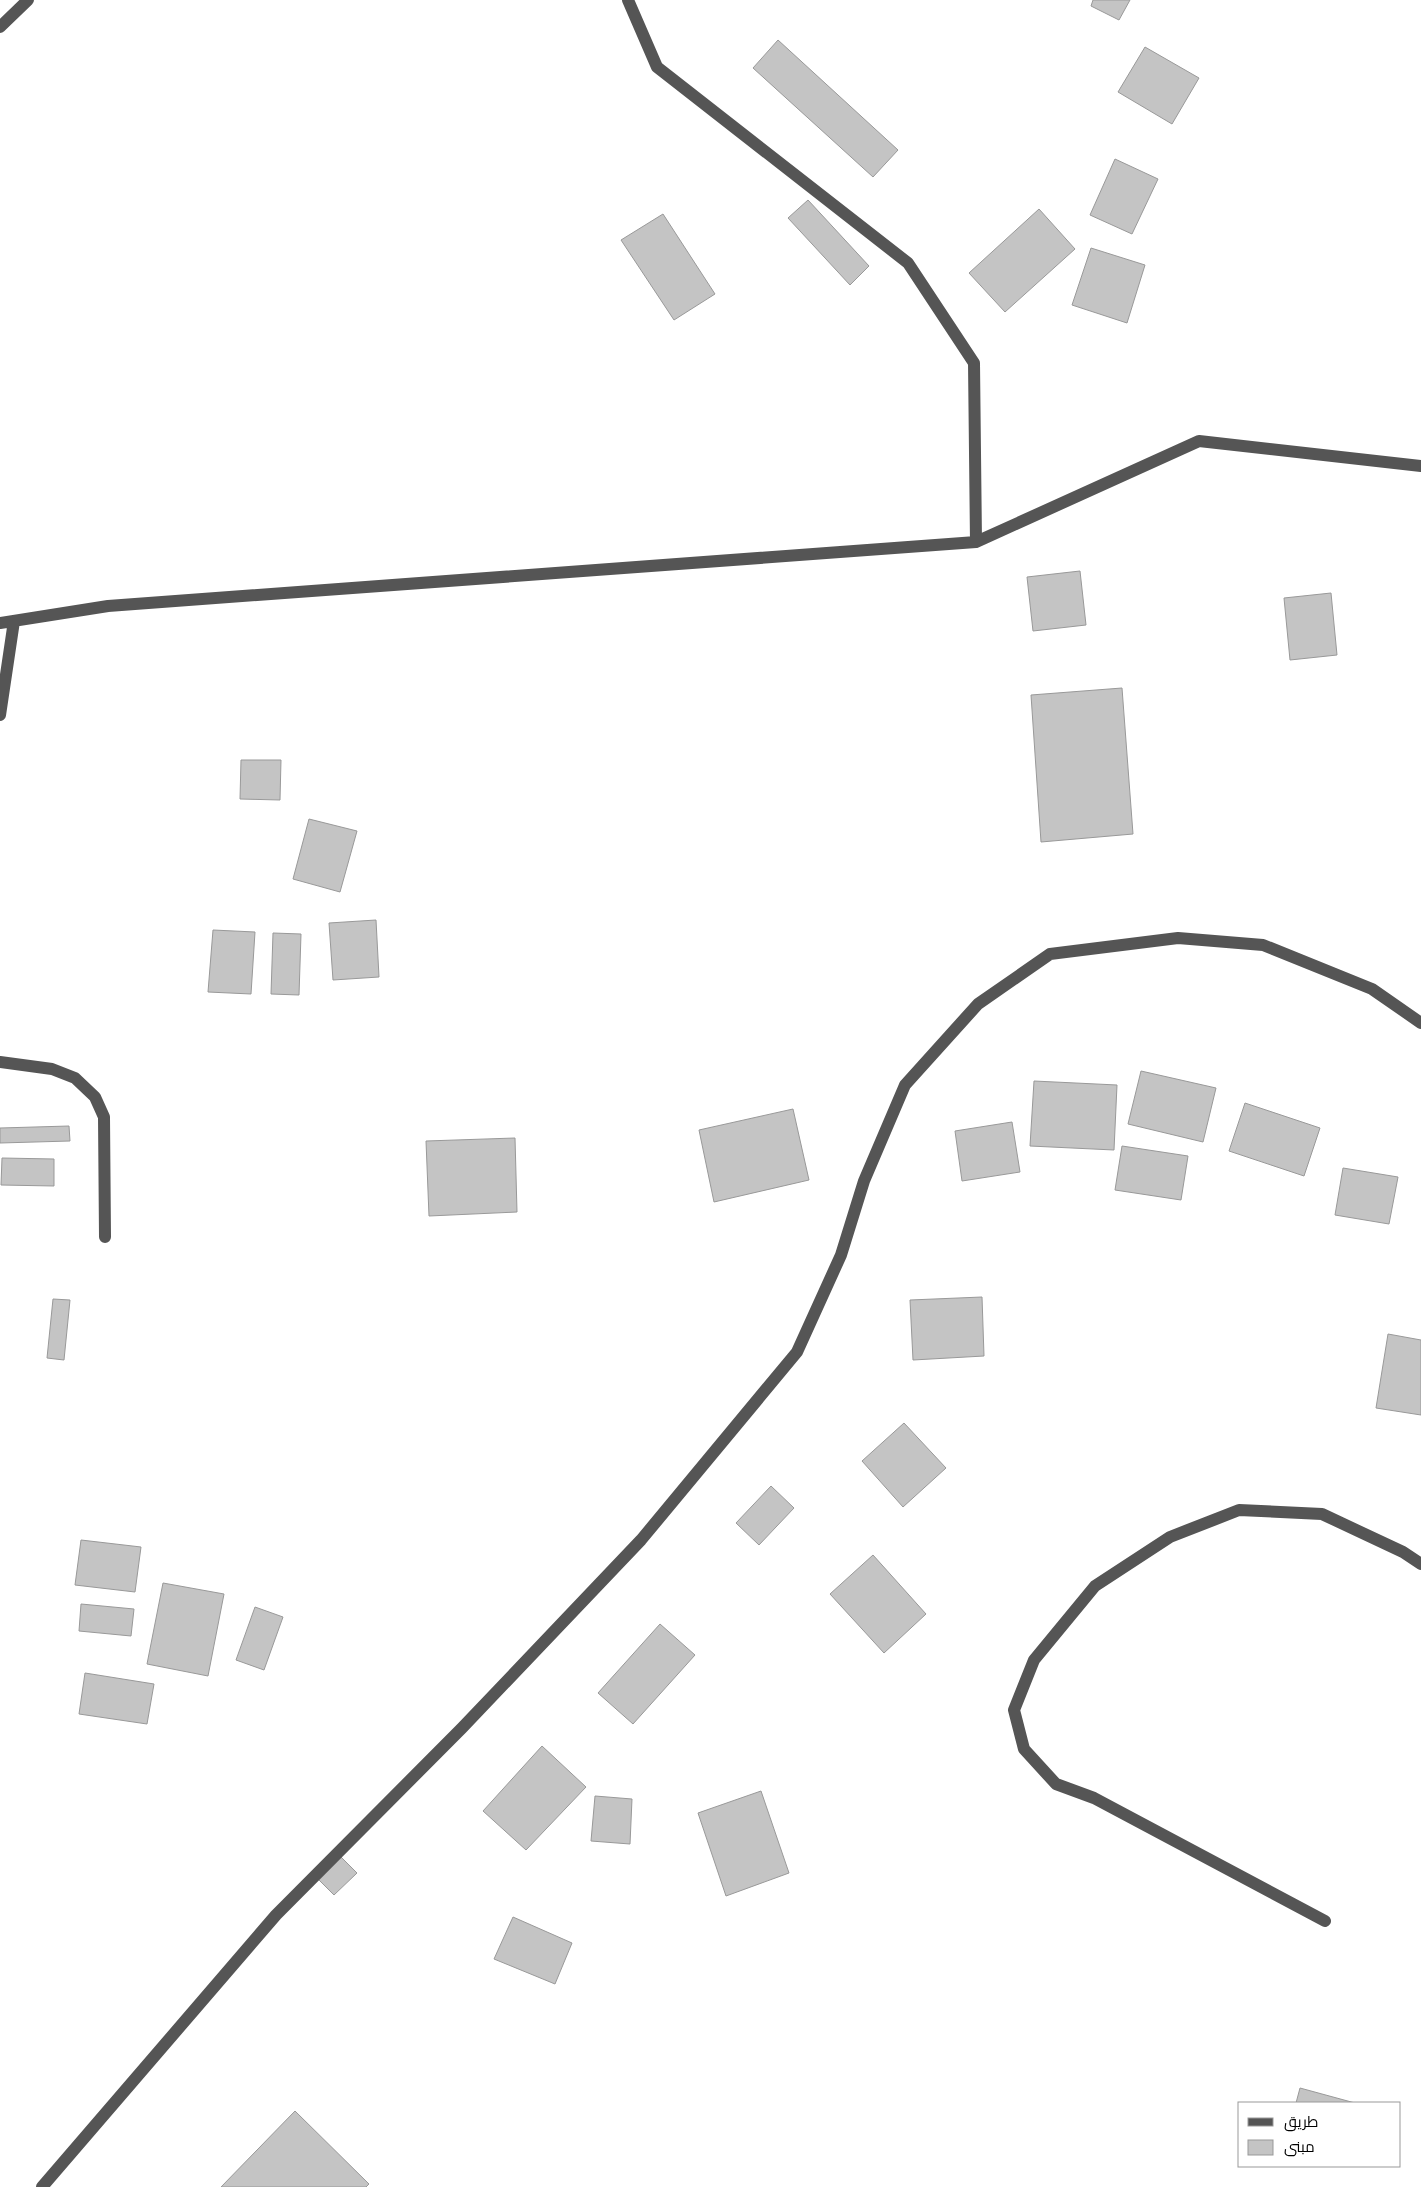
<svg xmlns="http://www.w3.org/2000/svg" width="1421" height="2187" viewBox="0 0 1421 2187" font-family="'Work Sans',Cairo,sans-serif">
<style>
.building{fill:#c4c4c4;stroke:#999}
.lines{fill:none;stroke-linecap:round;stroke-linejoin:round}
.minor{stroke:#555;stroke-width:12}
</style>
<rect width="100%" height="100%" fill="#fff"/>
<!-- building -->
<path class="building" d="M 1093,0 L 1130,0 L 1119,20 L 1091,6 Z
M 778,40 L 898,150 L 873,177 L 753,68 Z
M 1145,47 L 1199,78 L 1172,124 L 1118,92 Z
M 1115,159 L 1158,179 L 1132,234 L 1090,215 Z
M 808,200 L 869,266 L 850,285 L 788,218 Z
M 1039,209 L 1075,249 L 1005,312 L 969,273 Z
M 663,214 L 715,294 L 674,320 L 621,240 Z
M 1091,248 L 1145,265 L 1127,323 L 1072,305 Z
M 1080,571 L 1086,625 L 1033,631 L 1027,577 Z
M 1331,593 L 1337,655 L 1290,660 L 1284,598 Z
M 1122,688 L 1133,834 L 1041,842 L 1031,695 Z
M 241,760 L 281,760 L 280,800 L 240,799 Z
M 309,819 L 357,831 L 340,892 L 293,879 Z
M 376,920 L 379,977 L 333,980 L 329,923 Z
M 213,930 L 255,932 L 251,994 L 208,992 Z
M 273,933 L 301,934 L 299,995 L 271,994 Z
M 1141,1071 L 1216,1088 L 1203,1142 L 1128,1124 Z
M 1034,1081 L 1117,1085 L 1114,1150 L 1030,1146 Z
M 1245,1103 L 1320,1128 L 1304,1176 L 1229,1151 Z
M 793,1109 L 809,1180 L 714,1202 L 699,1130 Z
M 1012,1122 L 1020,1172 L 962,1181 L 955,1131 Z
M 69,1126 L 70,1141 L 0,1143 L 0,1128 Z
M 515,1138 L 517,1212 L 429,1216 L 426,1141 Z
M 1122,1146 L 1188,1156 L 1181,1200 L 1115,1190 Z
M 2,1158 L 54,1159 L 54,1186 L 1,1185 Z
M 1343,1168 L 1398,1177 L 1389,1224 L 1335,1215 Z
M 982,1297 L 984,1356 L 913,1360 L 910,1300 Z
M 53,1299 L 70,1300 L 64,1360 L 47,1358 Z
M 1388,1334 L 1421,1340 L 1421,1415 L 1376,1408 Z
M 904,1423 L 946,1468 L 903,1507 L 862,1461 Z
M 771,1486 L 794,1508 L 759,1545 L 736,1523 Z
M 81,1540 L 141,1547 L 135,1592 L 75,1585 Z
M 873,1555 L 926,1614 L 884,1653 L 830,1594 Z
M 163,1583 L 224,1594 L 208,1676 L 147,1664 Z
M 81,1604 L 134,1609 L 131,1636 L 79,1631 Z
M 255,1607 L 283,1617 L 264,1670 L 236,1660 Z
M 660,1624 L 695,1655 L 633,1724 L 598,1693 Z
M 85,1673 L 154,1684 L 147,1724 L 79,1714 Z
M 542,1746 L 586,1787 L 526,1850 L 483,1811 Z
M 761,1791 L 789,1873 L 726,1896 L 698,1813 Z
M 595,1796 L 632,1799 L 630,1844 L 591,1841 Z
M 341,1857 L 357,1873 L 334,1895 L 318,1879 Z
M 513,1917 L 572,1943 L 555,1984 L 494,1959 Z
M 1300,2088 L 1355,2103 L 1296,2103 Z
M 295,2111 L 369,2184 L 366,2187 L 221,2187 Z"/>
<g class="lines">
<!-- minor -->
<path class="minor" d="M 0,27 L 28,0
M 976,542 L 1199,441 L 1421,466
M 0,623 L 108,606 L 976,542 L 974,363 L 908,263 L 657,67 L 628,0
M 0,715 L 14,621
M 0,1062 L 52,1069 L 75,1078 L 95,1097 L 104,1117 L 105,1237
M 1325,1921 L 1094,1798 L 1056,1784 L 1024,1749 L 1014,1710 L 1034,1660 L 1095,1586 L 1170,1537 L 1239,1510 L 1322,1514 L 1403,1552 L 1421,1564
M 42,2187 L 276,1915 L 462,1728 L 641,1540 L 797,1352 L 841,1255 L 864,1181 L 905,1085 L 978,1004 L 1050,954 L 1178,938 L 1263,945 L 1372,989 L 1421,1023"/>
</g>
<!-- legend -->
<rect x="1238" y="2102" width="162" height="65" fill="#ffffff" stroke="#999999"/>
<rect x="1248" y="2118" width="25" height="8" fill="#555555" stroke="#999999"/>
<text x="1284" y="2127" font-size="15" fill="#000000">طريق</text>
<rect x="1248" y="2140" width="25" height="15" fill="#c4c4c4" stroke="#999999"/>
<text x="1284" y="2152" font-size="15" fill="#000000">مبنى</text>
</svg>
